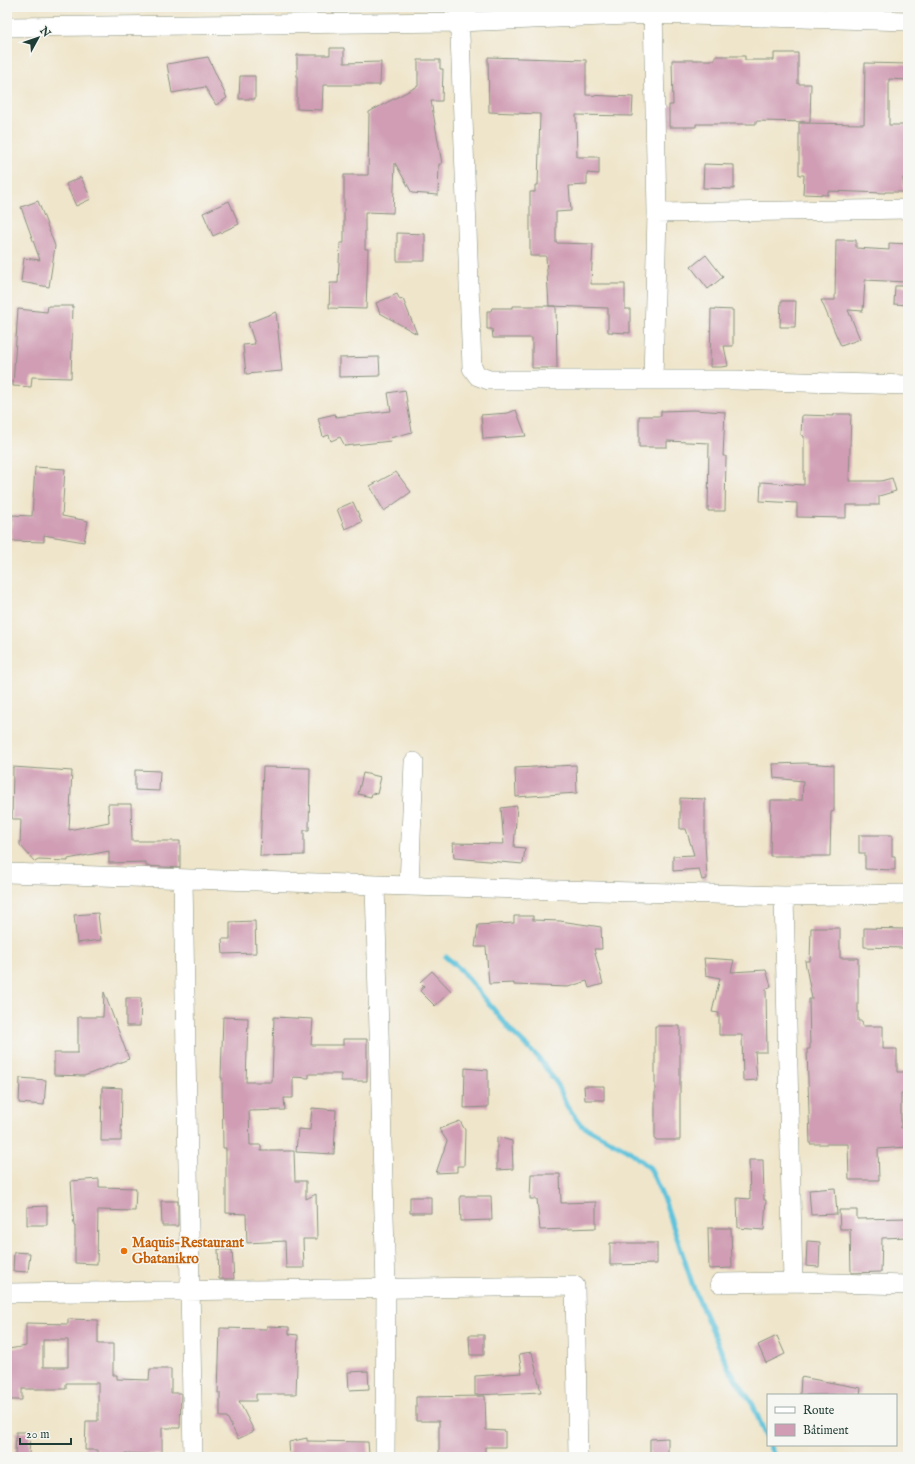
<svg xmlns="http://www.w3.org/2000/svg" width="915" height="1464" viewBox="0 0 915 1464" font-family="'IM FELL English',serif">
<style>
.lines{fill:none;stroke-linecap:round;stroke-linejoin:round}
.stream{stroke:#5ec3dc;stroke-width:5}
.building{fill:#d09db4;fill-rule:evenodd}
.minor-casing{stroke:#87917f;stroke-width:20}
.minor{stroke:#fff;stroke-width:19}
.food-dot{fill:#e8710a;stroke:#f6f6f2;stroke-width:1.5}
.labels{text-anchor:middle;dominant-baseline:central;stroke-width:3;stroke-linejoin:round;paint-order:stroke}
.food-label{font-size:14px;font-weight:bold;fill:#c56008;stroke:#f6f6f2;text-anchor:start}
</style>
<rect width="100%" height="100%" fill="#f6f6f2"/>
<filter id="ink" filterUnits="userSpaceOnUse"><feTurbulence type="fractalNoise" baseFrequency=".025" numOctaves="2"/><feDisplacementMap in="SourceGraphic" scale="8" xChannelSelector="R" yChannelSelector="G"/><feConvolveMatrix kernelMatrix="1 2 1 2 8 2 1 2 1" color-interpolation-filters="sRGB"/></filter>
<filter id="wash" filterUnits="userSpaceOnUse"><feTurbulence type="fractalNoise" baseFrequency=".012" numOctaves="4" result="noise"/><feDisplacementMap in="SourceGraphic" scale="16" xChannelSelector="R" yChannelSelector="G"/><feGaussianBlur stdDeviation="0.9" result="paint"/><feColorMatrix in="noise" values="0 0 0 0 0 0 0 0 0 0 0 0 0 0 0 0 0 1.4 0 .05"/><feComposite in="paint" operator="in"/></filter>
<g filter="url(#wash)">
<rect width="100%" height="100%" fill="#efe5ca"/>
<g class="lines">
<!-- stream -->
<path class="stream" d="M 446,957 L 461,970 L 513,1033 L 538,1057 L 558,1085 L 567,1106 L 581,1125 L 629,1151 L 650,1168 L 666,1205 L 694,1289 L 729,1369 L 753,1405 L 768,1442
M 769,1445 L 775,1457"/>
</g>
<g id="blocks">
<!-- building -->
<path class="building" d="M 330,48 L 344,48 L 344,63 L 381,62 L 380,85 L 323,85 L 322,110 L 297,109 L 297,55 L 330,55 Z
M 774,53 L 798,53 L 798,84 L 811,84 L 810,122 L 756,121 L 756,124 L 696,124 L 696,127 L 669,127 L 669,105 L 673,105 L 672,60 L 715,60 L 715,56 L 745,56 L 745,60 L 774,60 Z
M 208,57 L 227,98 L 216,105 L 205,87 L 172,93 L 167,64 Z
M 488,57 L 586,60 L 586,95 L 633,97 L 632,116 L 576,115 L 577,157 L 599,157 L 599,174 L 587,173 L 587,185 L 569,186 L 571,211 L 556,212 L 556,243 L 593,244 L 591,284 L 625,284 L 625,309 L 630,309 L 630,333 L 608,332 L 608,308 L 549,306 L 546,256 L 530,256 L 530,192 L 535,192 L 535,185 L 538,185 L 540,114 L 489,112 Z
M 418,60 L 440,60 L 440,69 L 443,69 L 442,101 L 431,101 L 442,164 L 439,164 L 438,195 L 412,193 L 395,163 L 393,213 L 365,212 L 365,249 L 368,249 L 366,309 L 329,308 L 330,283 L 338,283 L 340,243 L 344,243 L 344,175 L 368,175 L 369,112 L 418,86 Z
M 865,63 L 908,64 L 908,80 L 889,79 L 889,125 L 908,125 L 908,159 L 906,178 L 903,178 L 904,192 L 885,192 L 885,193 L 828,191 L 828,195 L 803,194 L 804,175 L 799,175 L 799,123 L 864,124 Z
M 240,76 L 255,76 L 255,99 L 239,99 Z
M 704,164 L 734,165 L 734,189 L 703,188 Z
M 81,177 L 91,199 L 76,206 L 66,184 Z
M 38,201 L 55,246 L 49,287 L 21,282 L 24,258 L 40,260 L 21,207 Z
M 229,201 L 239,224 L 213,236 L 203,213 Z
M 397,233 L 425,234 L 425,261 L 397,261 Z
M 836,240 L 856,240 L 856,248 L 889,250 L 889,243 L 908,244 L 906,282 L 865,280 L 863,311 L 848,310 L 860,339 L 841,346 L 821,300 L 835,300 Z
M 706,255 L 723,277 L 708,289 L 691,267 Z
M 895,286 L 908,286 L 908,305 L 894,304 Z
M 397,294 L 400,300 L 403,299 L 417,334 L 380,313 L 376,303 Z
M 781,301 L 796,301 L 795,327 L 780,327 Z
M 48,306 L 73,306 L 71,378 L 32,377 L 31,387 L 13,386 L 18,309 L 47,312 Z
M 512,306 L 556,306 L 557,368 L 532,368 L 532,338 L 493,338 L 492,329 L 487,329 L 487,311 L 491,311 L 492,308 L 512,308 Z
M 711,309 L 733,310 L 733,346 L 724,346 L 728,366 L 721,367 L 710,367 Z
M 276,312 L 282,371 L 246,374 L 243,345 L 255,344 L 248,323 Z
M 379,357 L 380,376 L 339,377 L 339,358 Z
M 405,390 L 412,432 L 390,438 L 391,441 L 345,446 L 340,437 L 331,441 L 329,435 L 323,437 L 318,418 L 335,414 L 336,417 L 391,411 L 388,393 Z
M 516,410 L 526,436 L 483,439 L 481,415 L 508,413 Z
M 694,410 L 725,412 L 723,456 L 726,456 L 725,511 L 708,511 L 709,443 L 667,441 L 667,447 L 639,447 L 639,416 L 661,416 L 661,411 Z
M 834,414 L 851,414 L 849,481 L 881,481 L 892,478 L 896,491 L 879,496 L 879,505 L 846,505 L 846,518 L 797,517 L 797,503 L 760,501 L 761,482 L 804,485 L 804,436 L 801,435 L 802,415 L 834,416 Z
M 35,467 L 65,469 L 62,516 L 88,521 L 84,542 L 44,535 L 44,542 L 11,541 L 12,515 L 32,516 Z
M 396,472 L 411,492 L 384,511 L 370,486 Z
M 353,502 L 362,522 L 345,529 L 337,509 Z
M 805,763 L 834,765 L 834,811 L 831,812 L 830,856 L 770,856 L 771,800 L 802,800 L 803,781 L 774,778 L 773,764 Z
M 576,765 L 577,793 L 516,797 L 515,768 Z
M 13,767 L 72,771 L 69,830 L 109,822 L 108,804 L 131,804 L 132,841 L 180,841 L 180,868 L 146,866 L 146,862 L 109,863 L 109,851 L 68,859 L 68,861 L 38,860 L 35,862 L 20,845 L 21,819 L 12,819 Z
M 263,767 L 310,768 L 309,830 L 304,830 L 304,855 L 260,856 Z
M 135,770 L 160,771 L 159,791 L 135,790 Z
M 363,773 L 381,777 L 377,794 L 372,793 L 371,797 L 358,794 Z
M 680,798 L 705,799 L 705,842 L 707,879 L 702,880 L 699,869 L 673,871 L 673,856 L 694,855 L 686,829 L 680,829 Z
M 517,806 L 514,847 L 525,848 L 523,864 L 454,858 L 453,843 L 504,844 L 501,808 Z
M 859,835 L 892,835 L 892,856 L 895,856 L 895,870 L 865,869 L 865,853 L 859,853 Z
M 98,913 L 101,940 L 77,943 L 74,915 Z
M 514,916 L 533,916 L 533,920 L 560,921 L 601,927 L 602,949 L 594,949 L 603,984 L 589,988 L 587,981 L 568,987 L 514,985 L 514,983 L 489,984 L 486,947 L 475,947 L 478,925 L 514,923 Z
M 255,921 L 256,953 L 223,954 L 222,939 L 230,939 L 230,922 Z
M 811,928 L 840,928 L 840,958 L 858,958 L 858,1021 L 862,1021 L 863,1026 L 883,1026 L 883,1049 L 897,1049 L 897,1072 L 908,1072 L 908,1093 L 901,1093 L 901,1128 L 908,1128 L 908,1147 L 878,1149 L 879,1180 L 849,1180 L 848,1144 L 810,1144 L 807,1049 L 810,1049 L 809,999 L 812,999 L 805,961 L 810,961 Z
M 864,928 L 904,929 L 904,948 L 864,947 Z
M 704,958 L 734,960 L 731,972 L 766,970 L 771,986 L 766,989 L 767,1052 L 755,1052 L 757,1080 L 743,1081 L 742,1035 L 719,1035 L 719,1013 L 712,1012 L 720,978 L 706,975 Z
M 432,971 L 451,991 L 435,1006 L 420,991 L 424,986 L 420,982 Z
M 104,992 L 129,1059 L 84,1076 L 54,1075 L 54,1053 L 78,1053 L 78,1017 L 103,1017 Z
M 126,998 L 141,998 L 140,1026 L 126,1026 Z
M 223,1017 L 248,1018 L 246,1082 L 272,1082 L 274,1017 L 313,1019 L 311,1045 L 343,1045 L 343,1039 L 367,1039 L 367,1081 L 341,1081 L 341,1074 L 309,1074 L 309,1078 L 293,1077 L 293,1098 L 284,1098 L 285,1110 L 249,1111 L 250,1145 L 261,1145 L 261,1151 L 294,1151 L 295,1181 L 306,1181 L 306,1199 L 316,1194 L 317,1239 L 303,1239 L 304,1268 L 286,1268 L 285,1241 L 247,1243 L 246,1214 L 226,1213 L 226,1148 L 223,1148 L 222,1078 L 221,1078 Z
M 655,1026 L 680,1026 L 680,1140 L 655,1140 Z
M 465,1068 L 488,1070 L 488,1107 L 464,1108 Z
M 20,1078 L 46,1080 L 44,1105 L 19,1103 Z
M 584,1086 L 604,1086 L 604,1100 L 585,1100 Z
M 102,1087 L 122,1088 L 121,1141 L 101,1141 Z
M 312,1108 L 336,1110 L 334,1154 L 296,1152 L 298,1129 L 310,1130 Z
M 460,1121 L 465,1130 L 464,1166 L 457,1166 L 457,1172 L 436,1173 L 447,1141 L 439,1129 Z
M 497,1137 L 512,1141 L 513,1169 L 497,1170 Z
M 749,1160 L 763,1160 L 764,1200 L 766,1200 L 764,1230 L 738,1228 L 737,1198 L 750,1199 Z
M 531,1174 L 560,1174 L 561,1203 L 596,1202 L 596,1228 L 540,1230 L 537,1199 L 530,1199 Z
M 99,1179 L 99,1187 L 136,1188 L 135,1211 L 98,1210 L 97,1264 L 75,1263 L 75,1226 L 74,1226 L 71,1181 Z
M 835,1188 L 837,1214 L 811,1215 L 809,1190 Z
M 460,1196 L 491,1196 L 492,1220 L 461,1221 Z
M 410,1197 L 431,1197 L 431,1213 L 410,1213 Z
M 161,1201 L 178,1201 L 178,1226 L 162,1226 Z
M 47,1206 L 47,1225 L 27,1225 L 27,1207 Z
M 839,1210 L 857,1210 L 857,1219 L 908,1218 L 908,1237 L 882,1238 L 881,1272 L 851,1273 L 850,1229 L 840,1229 Z
M 708,1228 L 731,1228 L 732,1268 L 709,1269 Z
M 807,1241 L 820,1242 L 819,1267 L 806,1266 Z
M 610,1243 L 657,1243 L 657,1264 L 610,1265 Z
M 218,1249 L 232,1250 L 234,1279 L 219,1279 Z
M 14,1252 L 30,1253 L 28,1272 L 13,1271 Z
M 68,1319 L 98,1320 L 98,1344 L 113,1344 L 113,1375 L 117,1375 L 117,1379 L 149,1380 L 150,1369 L 171,1369 L 171,1393 L 181,1393 L 180,1428 L 162,1428 L 162,1455 L 125,1453 L 125,1457 L 98,1457 L 98,1450 L 85,1450 L 86,1421 L 98,1421 L 98,1383 L 66,1383 L 66,1389 L 22,1389 L 22,1400 L 8,1400 L 9,1349 L 26,1346 L 26,1323 L 68,1324 ZM 43,1340 L 68,1340 L 68,1367 L 43,1367 Z
M 267,1326 L 289,1327 L 289,1334 L 298,1335 L 296,1394 L 256,1394 L 256,1401 L 239,1401 L 254,1431 L 238,1439 L 227,1417 L 220,1417 L 220,1393 L 218,1393 L 220,1328 L 267,1329 Z
M 469,1335 L 484,1335 L 484,1355 L 470,1355 Z
M 777,1336 L 785,1354 L 766,1363 L 758,1345 Z
M 532,1352 L 541,1392 L 475,1395 L 475,1376 L 522,1373 L 519,1354 Z
M 368,1371 L 369,1389 L 349,1390 L 348,1372 Z
M 801,1377 L 861,1388 L 860,1395 L 800,1395 Z
M 485,1396 L 486,1430 L 505,1431 L 505,1447 L 485,1447 L 485,1457 L 439,1457 L 439,1421 L 416,1421 L 416,1397 Z
M 16,1432 L 30,1432 L 29,1457 L 15,1457 Z
M 307,1438 L 307,1441 L 368,1442 L 369,1455 L 290,1457 L 289,1442 Z
M 668,1438 L 668,1457 L 650,1457 L 650,1439 Z"/>
</g>
</g>
<g filter="url(#ink)">
<use href="#blocks" fill-opacity="0" stroke="#87917f" stroke-width="1"/>
<g class="lines">
<defs>
<path id="minor" d="M 459,7 L 472,368 L 478,376 L 489,380 L 735,380 L 908,385
M 653,7 L 657,213 L 653,380
M 7,27 L 458,22 L 653,14 L 908,21
M 657,213 L 908,209
M 7,873 L 409,886 L 784,896 L 908,894
M 183,879 L 193,1457
M 375,885 L 386,1288 L 385,1457
M 409,886 L 414,762
M 784,896 L 793,1282
M 720,1283 L 793,1282 L 908,1285
M 7,1293 L 575,1286 L 578,1457"/>
</defs>
<!-- minor casing -->
<use href="#minor" class="minor-casing"/>
<!-- minor -->
<use href="#minor" class="minor"/>
</g>
</g>
<!-- markers -->
<circle class="food-dot" cx="124" cy="1251" r="4"/>
<g class="labels">
<!-- food labels -->
<g class="food-label">
<text x="132" y="1243">Maquis-Restaurant<tspan x="132" dy="16">Gbatanikro</tspan></text>
</g>
</g>
<!-- margin -->
<rect width="915" height="1464" fill="none" stroke="#f6f6f2" stroke-width="24"/>
<!-- legend -->
<rect x="767" y="1394" width="130" height="52" fill="#f6f6f2" stroke="#a0aca6"/>
<rect x="775" y="1407" width="20" height="6" fill="#ffffff" stroke="#a0aca6"/>
<text x="803" y="1414" font-size="12" fill="#1f3d34">Route</text>
<rect x="775" y="1424" width="20" height="12" fill="#d09db4" stroke="#a0aca6"/>
<text x="803" y="1434" font-size="12" fill="#1f3d34">Bâtiment</text>
<!-- north arrow -->
<g transform="translate(38 38) rotate(50)" stroke="#f6f6f2" stroke-width="3" paint-order="stroke">
<path d="M0-3L7 15L0 10L-7 15Z" fill="#1f3d34"/>
<text y="-6" font-size="11" font-weight="bold" text-anchor="middle" fill="#1f3d34">N</text>
</g>
<!-- scale -->
<path d="M20 1438v6h51v-6" fill="none" stroke="#1f3d34" stroke-width="2"/>
<text x="26" y="1438" font-size="12" fill="#1f3d34" stroke="#f6f6f2" stroke-width="3" paint-order="stroke">20 m</text>
</svg>
